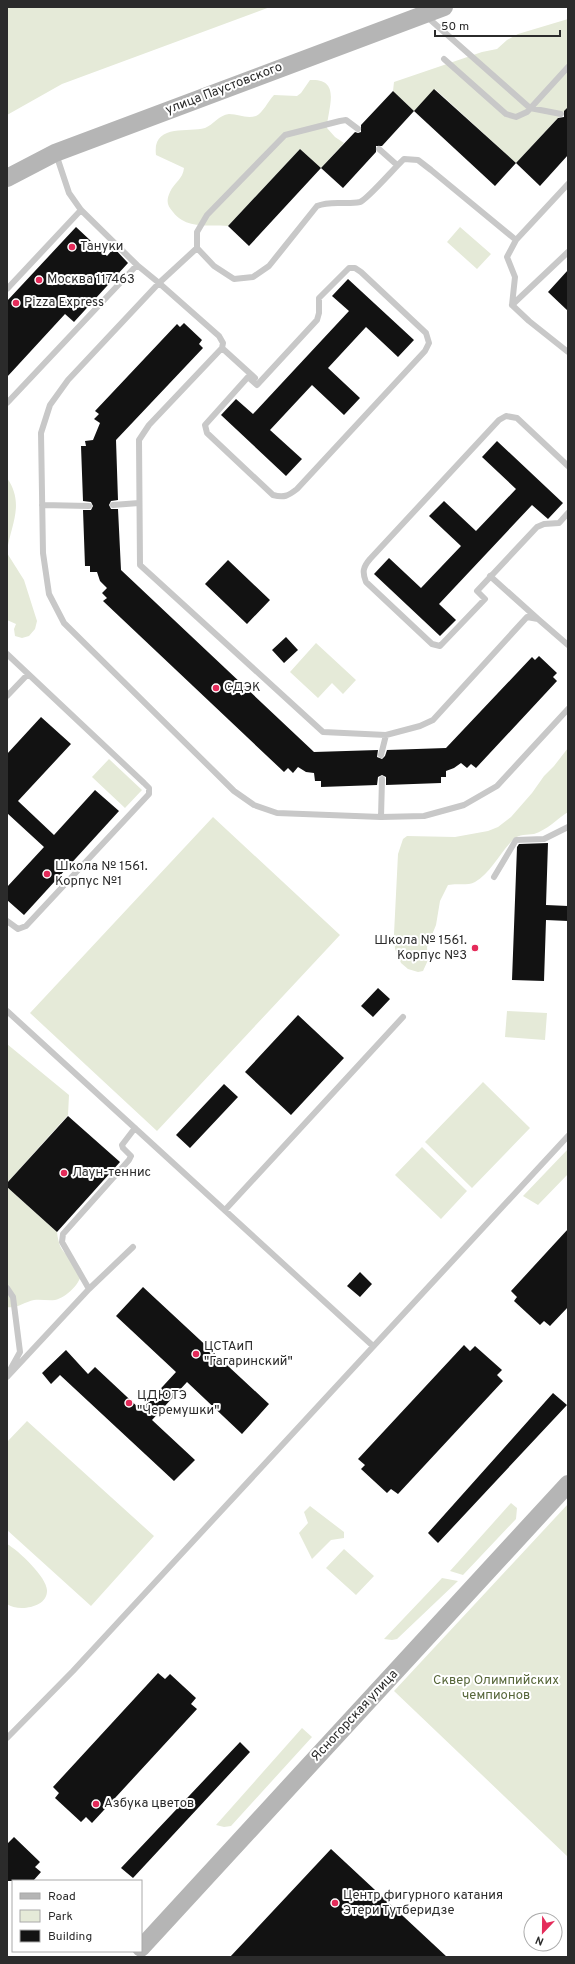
<svg xmlns="http://www.w3.org/2000/svg" width="575" height="1964" viewBox="0 0 575 1964" font-family="Overpass,sans-serif">
<style>
.green{fill:#e5ead8}
.building{fill:#121212}
.lines{fill:none;stroke-linecap:round;stroke-linejoin:round}
.lane{stroke:#c8c8c8;stroke-width:6}
.secondary{stroke:#b5b5b5;stroke-width:18}
.poi-dot{fill:#e42b5a;stroke:#fff;stroke-width:1.5}
.labels{text-anchor:middle;dominant-baseline:central;stroke-width:4;stroke-linejoin:round;paint-order:stroke}
.street-label{font-size:13px;fill:#2b2b2b;stroke:#fff}
.poi-label{font-size:13px;fill:#2b2b2b;stroke:#fff;text-anchor:start}
.park-label{font-size:13px;fill:#566639;stroke:#fff}
</style>
<rect width="100%" height="100%" fill="#fff"/>
<!-- green -->
<path class="green" d="M 7,7 L 270,7 L 62,84 L 7,115 Z
M 568,19 L 568,107 L 516,163 L 435,89 L 414,111 L 393,91 L 394,82 L 482,52 L 497,49 L 507,40 L 518,34 Z
M 310,80 C 343,78 327,110 327,128 L 335,137 L 344,143 L 321,168 L 300,149 L 228,226 C 208,224 187,230 173,212 C 167,205 166,201 170,192 C 174,183 183,179 184,168 L 156,155 C 152,123 188,133 205,128 C 213,125 219,115 229,114 C 239,114 246,119 256,116 C 263,113 268,101 274,95 L 297,96 L 301,93 Z
M 460,227 L 491,254 L 477,269 L 447,242 Z
M 7,478 C 25,504 11,524 7,551 Z
M 7,553 L 24,580 L 37,621 L 35,629 L 29,636 L 22,638 L 15,636 L 14,629 L 16,624 L 7,620 Z
M 316,643 L 356,680 L 343,694 L 332,683 L 318,698 L 290,672 Z
M 568,748 L 568,812 C 557,819 547,830 534,834 C 527,835 519,834 514,839 C 500,852 491,873 475,882 C 468,886 456,883 448,885 L 440,901 L 436,925 L 427,947 L 428,960 L 423,971 L 418,972 L 408,969 L 401,963 L 395,949 L 394,934 L 398,854 L 403,839 L 407,836 L 455,837 L 488,831 L 498,827 L 511,817 L 532,793 L 544,776 L 554,766 Z
M 109,759 L 142,790 L 125,808 L 92,777 Z
M 213,817 L 340,935 L 157,1131 L 30,1013 Z
M 507,1011 L 547,1013 L 545,1040 L 505,1037 Z
M 7,1044 L 69,1095 L 68,1115 L 7,1183 Z
M 483,1082 L 530,1128 L 472,1188 L 425,1142 Z
M 422,1147 L 467,1191 L 441,1219 L 395,1175 Z
M 568,1149 L 568,1174 L 538,1205 L 523,1196 Z
M 7,1187 L 57,1232 C 60,1259 70,1251 81,1269 C 84,1281 67,1297 55,1300 C 48,1301 41,1299 34,1300 C 24,1302 17,1309 7,1307 Z
M 27,1421 L 154,1536 L 91,1606 L 7,1530 L 7,1442 Z
M 511,1503 L 517,1508 L 516,1519 L 463,1575 L 450,1571 Z
M 568,1504 L 568,1857 L 394,1691 Z
M 310,1506 L 344,1532 L 344,1538 L 331,1540 L 312,1559 L 299,1533 L 308,1523 L 304,1512 Z
M 7,1544 C 18,1550 48,1578 47,1591 C 47,1608 18,1612 7,1604 Z
M 344,1549 L 374,1576 L 356,1595 L 326,1568 Z
M 442,1578 L 458,1581 L 397,1639 L 392,1640 L 384,1639 Z
M 302,1728 L 312,1737 L 231,1826 L 224,1827 L 216,1825 Z"/>
<!-- building -->
<path class="building" d="M 434,89 L 516,163 L 495,186 L 414,111 Z
M 393,91 L 414,111 L 382,146 L 376,146 L 376,152 L 343,188 L 321,168 L 355,132 L 358,133 L 361,132 L 361,125 Z
M 568,107 L 568,155 L 540,186 L 516,163 L 558,118 L 564,117 L 564,111 Z
M 300,149 L 321,168 L 249,246 L 228,226 Z
M 76,227 L 107,256 L 114,248 L 128,263 L 74,322 L 65,314 L 7,377 L 7,301 Z
M 568,270 L 568,311 L 548,292 Z
M 348,279 L 414,340 L 398,357 L 366,327 L 328,368 L 360,398 L 344,415 L 312,385 L 270,430 L 302,459 L 286,476 L 221,415 L 236,399 L 253,414 L 349,311 L 332,296 Z
M 184,323 L 202,340 L 199,344 L 203,348 L 116,440 L 118,500 L 111,501 L 109,505 L 111,509 L 118,509 L 121,570 L 314,752 L 378,750 L 377,757 L 382,759 L 385,756 L 387,750 L 446,748 L 532,657 L 535,660 L 539,656 L 557,673 L 553,677 L 557,681 L 476,768 L 471,764 L 467,768 L 461,763 L 454,768 L 446,771 L 446,777 L 441,777 L 441,783 L 386,785 L 386,777 L 382,775 L 378,777 L 377,785 L 321,787 L 321,781 L 315,781 L 314,773 L 306,772 L 298,767 L 293,773 L 288,768 L 284,772 L 103,601 L 107,598 L 102,593 L 107,588 L 100,581 L 97,572 L 90,572 L 90,566 L 85,566 L 83,510 L 91,510 L 93,506 L 91,502 L 83,501 L 81,446 L 86,446 L 85,441 L 93,440 L 100,423 L 94,419 L 99,414 L 95,411 L 177,324 L 180,327 Z
M 497,441 L 563,503 L 548,519 L 532,505 L 439,604 L 456,620 L 440,636 L 374,574 L 389,558 L 421,588 L 461,546 L 429,516 L 444,501 L 476,531 L 516,489 L 482,457 Z
M 228,560 L 270,600 L 247,624 L 205,584 Z
M 286,637 L 298,650 L 284,663 L 272,650 Z
M 41,717 L 71,744 L 18,801 L 54,835 L 95,790 L 119,811 L 24,915 L 7,900 L 7,887 L 44,847 L 7,813 L 7,754 Z
M 548,843 L 546,905 L 568,906 L 568,921 L 546,920 L 544,981 L 512,980 L 517,847 L 519,844 Z
M 378,988 L 390,999 L 373,1017 L 361,1006 Z
M 298,1015 L 344,1058 L 291,1115 L 245,1072 Z
M 224,1084 L 238,1097 L 190,1148 L 176,1135 Z
M 68,1116 L 120,1162 L 57,1232 L 7,1187 L 7,1183 Z
M 568,1229 L 568,1307 L 550,1326 L 544,1321 L 540,1325 L 514,1301 L 517,1297 L 511,1291 Z
M 360,1272 L 372,1284 L 360,1297 L 347,1286 Z
M 143,1287 L 269,1404 L 242,1434 L 187,1382 L 152,1420 L 195,1460 L 174,1481 L 60,1375 L 51,1384 L 42,1373 L 66,1350 L 88,1374 L 95,1367 L 141,1410 L 176,1372 L 116,1316 Z
M 464,1345 L 470,1351 L 475,1346 L 502,1370 L 497,1375 L 503,1381 L 398,1494 L 391,1489 L 387,1493 L 361,1469 L 365,1465 L 358,1459 Z
M 553,1393 L 567,1405 L 438,1543 L 428,1533 Z
M 158,1673 L 165,1679 L 170,1674 L 196,1698 L 191,1704 L 197,1709 L 92,1823 L 86,1817 L 81,1822 L 55,1798 L 59,1793 L 53,1787 Z
M 240,1742 L 250,1752 L 133,1878 L 121,1868 Z
M 14,1837 L 40,1862 L 35,1867 L 41,1872 L 33,1881 L 7,1881 L 7,1844 Z
M 331,1849 L 447,1957 L 230,1957 Z"/>
<g class="lines">
<!-- lane -->
<path class="lane" d="M 426,16 L 530,108 L 561,114
M 444,59 L 506,114 L 516,117 L 527,112 L 568,67
M 379,149 L 397,165
M 56,154 L 69,193 L 81,210 L 137,265 L 159,283 L 197,248 L 214,266 L 234,279 L 253,277 L 269,266 L 317,206 C 331,200 345,205 360,202 C 367,200 396,166 404,159 L 418,160 L 431,170 L 516,240 L 568,184
M 197,248 L 197,232 L 207,215 L 285,135 L 340,121 L 346,120 L 358,129
M 568,252 L 512,305 L 529,321 L 568,352
M 349,268 L 355,268 L 361,272 L 426,333 L 429,343 L 425,351 L 297,489 C 288,496 284,498 273,495 L 207,433 L 205,425 L 248,377 L 257,385 L 317,320 L 319,313 L 319,298 Z
M 7,289 L 81,210
M 512,305 L 515,277 L 507,257 L 516,240
M 222,348 L 255,378
M 7,403 L 137,265
M 568,466 L 517,418 L 506,416 L 499,420 L 370,559 C 363,567 362,572 366,582 L 432,644 L 440,646 L 485,599 L 477,591 L 537,527 L 544,524 L 559,523 L 568,513
M 42,505 L 89,506
M 113,505 L 139,503
M 490,576 L 538,619
M 568,645 L 538,619 L 527,617 L 433,720 L 420,726 L 386,735 L 323,732 L 140,565 L 139,440 L 149,425 L 222,348 L 223,343 L 219,336 L 159,283 L 68,380 L 50,405 L 41,433 L 43,553 L 49,594 L 64,623 L 234,791 L 254,805 L 277,813 L 381,817 L 424,816 L 464,805 L 497,786 L 568,709
M 7,654 L 144,783 L 149,788 L 149,794 L 26,926 L 18,929 L 7,921
M 7,696 L 28,674
M 381,755 L 386,735
M 381,817 L 382,779
M 494,877 L 516,840 L 544,839 L 568,827
M 7,1011 L 373,1346
M 225,1210 L 403,1017
M 7,1288 L 13,1297 L 20,1352 L 10,1370
M 89,1289 L 62,1242 L 63,1234 L 129,1160 L 131,1156 L 123,1148 L 122,1145 L 135,1128
M 7,1377 L 89,1289 L 133,1247
M 7,1738 L 73,1671 L 568,1136"/>
<!-- secondary -->
<path class="secondary" d="M 7,178 L 55,153 L 444,7
M 141,1948 L 568,1484"/>
</g>
<!-- markers -->
<g class="poi-dot">
<circle cx="72" cy="247" r="4"/>
<circle cx="39" cy="280" r="4"/>
<circle cx="16" cy="303" r="4"/>
<circle cx="216" cy="688" r="4"/>
<circle cx="47" cy="874" r="4"/>
<circle cx="475" cy="948" r="4"/>
<circle cx="64" cy="1173" r="4"/>
<circle cx="196" cy="1354" r="4"/>
<circle cx="129" cy="1403" r="4"/>
<circle cx="96" cy="1804" r="4"/>
<circle cx="335" cy="1903" r="4"/>
</g>
<g class="labels">
<!-- street labels -->
<g class="street-label">
<text transform="translate(224 89) rotate(-21)">улица Паустовского</text>
<text transform="translate(355 1716) rotate(-47)">Ясногорская улица</text>
</g>
<!-- poi labels -->
<g class="poi-label">
<text x="80" y="247">Тануки</text>
<text x="47" y="280">Москва 117463</text>
<text x="24" y="303">Pizza Express</text>
<text x="224" y="688">СДЭК</text>
<text x="55" y="867">Школа № 1561.<tspan x="55" dy="15">Корпус №1</tspan></text>
<text x="467" y="941" text-anchor="end">Школа № 1561.<tspan x="467" dy="15">Корпус №3</tspan></text>
<text x="72" y="1173">Лаун-теннис</text>
<text x="204" y="1347">ЦСТАиП<tspan x="204" dy="15">"Гагаринский"</tspan></text>
<text x="137" y="1396">ЦДЮТЭ<tspan x="137" dy="15">"Черемушки"</tspan></text>
<text x="104" y="1804">Азбука цветов</text>
<text x="343" y="1896">Центр фигурного катания<tspan x="343" dy="15">Этери Тутберидзе</tspan></text>
</g>
<!-- park labels -->
<g class="park-label">
<text x="496" y="1681">Сквер Олимпийских<tspan x="496" dy="15">чемпионов</tspan></text>
</g>
</g>
<!-- border -->
<rect width="575" height="1964" fill="none" stroke="#2b2b2b" stroke-width="16"/>
<!-- legend -->
<rect x="12" y="1880" width="130" height="72" fill="#ffffff" stroke="#aaaaaa"/>
<rect x="20" y="1893" width="20" height="6" fill="#b5b5b5" stroke="#aaaaaa"/>
<text x="48" y="1900" font-size="12" fill="#2b2b2b">Road</text>
<rect x="20" y="1910" width="20" height="12" fill="#e5ead8" stroke="#aaaaaa"/>
<text x="48" y="1920" font-size="12" fill="#2b2b2b">Park</text>
<rect x="20" y="1930" width="20" height="12" fill="#121212" stroke="#aaaaaa"/>
<text x="48" y="1940" font-size="12" fill="#2b2b2b">Building</text>
<!-- north arrow -->
<g transform="translate(543 1932) rotate(202)"><circle r="19" fill="#ffffff" stroke="#aaaaaa"/>
<path d="M0-3L7 15L0 10L-7 15Z" fill="#e42b5a"/>
<text y="-6" font-size="11" font-weight="bold" text-anchor="middle" fill="#2b2b2b">N</text>
</g>
<!-- scale -->
<path d="M435 30v6h125v-6" fill="none" stroke="#2b2b2b" stroke-width="2"/>
<text x="441" y="30" font-size="12" fill="#2b2b2b" stroke="#ffffff" stroke-width="3" paint-order="stroke">50 m</text>
</svg>
